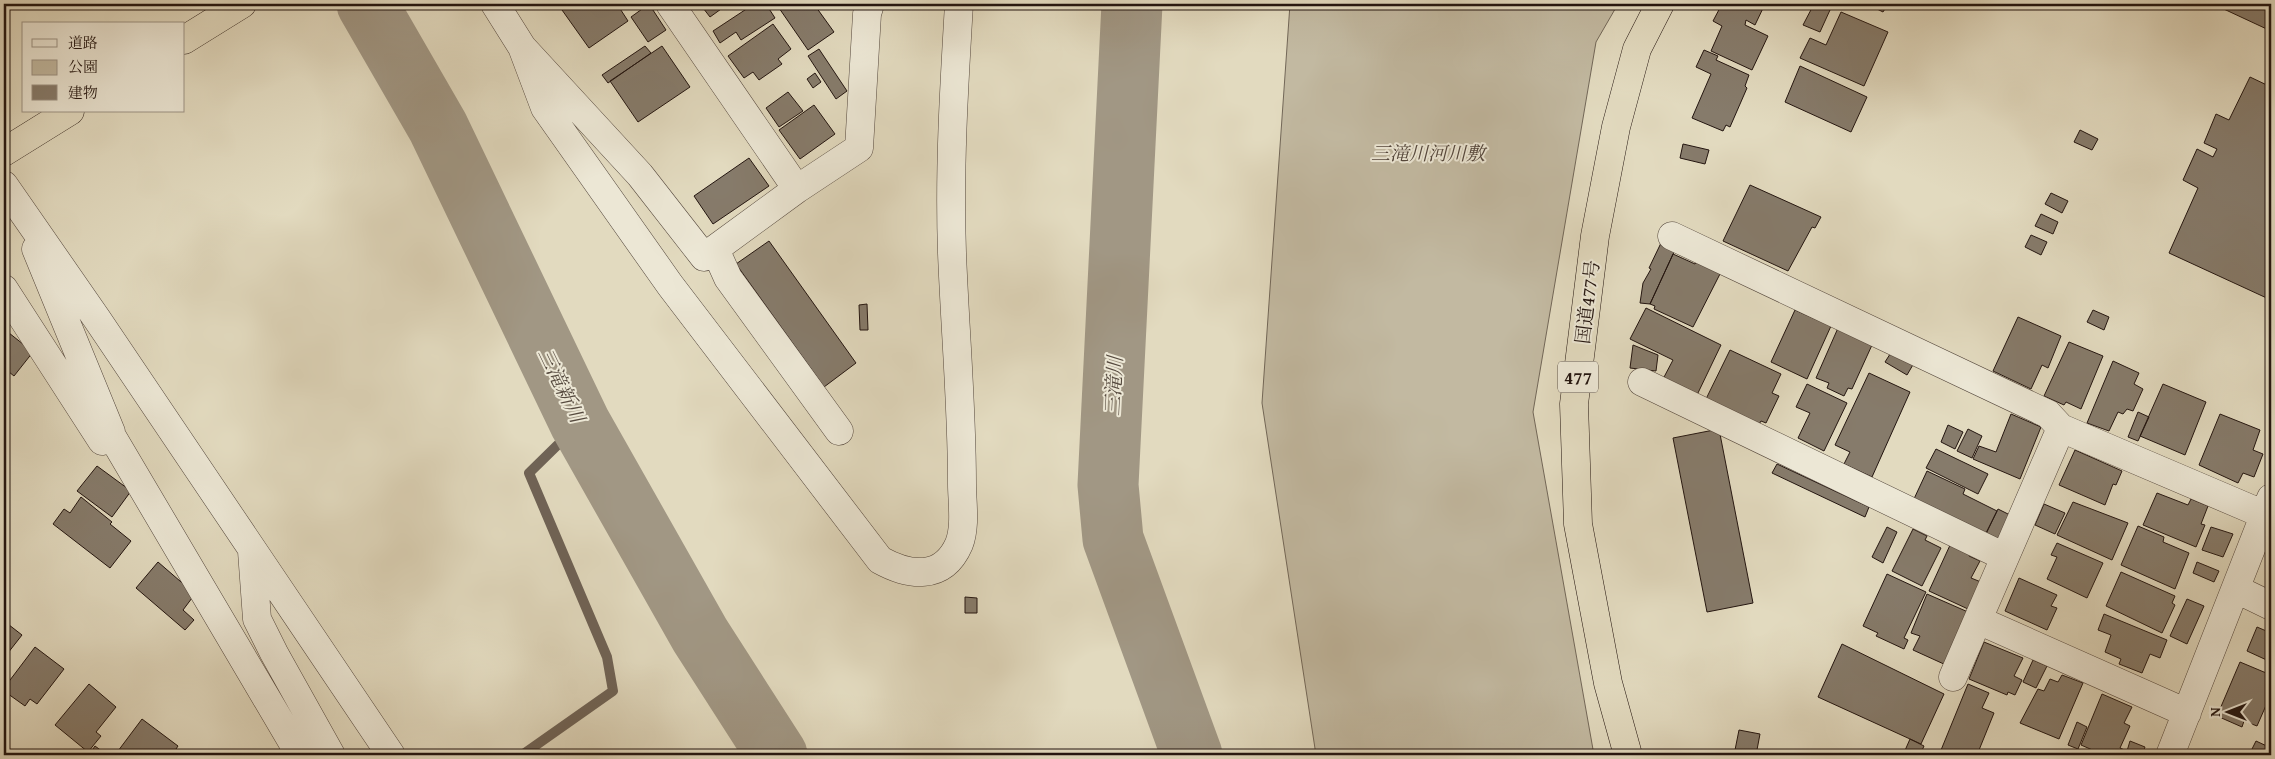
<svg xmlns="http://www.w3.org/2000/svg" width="2275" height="759" viewBox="0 0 2275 759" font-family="'Gentium Book Plus','Noto Serif JP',serif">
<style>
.green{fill:#c2b9a1;stroke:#726758}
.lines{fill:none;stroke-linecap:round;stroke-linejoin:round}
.stream{stroke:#6f6356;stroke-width:10}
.river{stroke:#a19784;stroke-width:61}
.building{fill:#867b6b;stroke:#231510}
.minor-casing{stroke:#53463c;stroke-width:29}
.highway-casing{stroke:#231510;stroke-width:29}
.minor{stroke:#ece7d5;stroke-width:28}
.highway{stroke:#e2dabf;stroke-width:28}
.labels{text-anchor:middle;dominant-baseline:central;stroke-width:4;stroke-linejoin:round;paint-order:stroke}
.shield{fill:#ece7d5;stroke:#5f544b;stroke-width:1}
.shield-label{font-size:18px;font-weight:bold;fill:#231510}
.park-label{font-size:19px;font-style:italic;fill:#53463c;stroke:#ece7d5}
.street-label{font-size:19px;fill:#231510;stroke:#ece7d5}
.water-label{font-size:20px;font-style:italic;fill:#55493e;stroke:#ece7d5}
</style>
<rect width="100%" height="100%" fill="#e2dabf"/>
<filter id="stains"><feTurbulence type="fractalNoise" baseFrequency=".004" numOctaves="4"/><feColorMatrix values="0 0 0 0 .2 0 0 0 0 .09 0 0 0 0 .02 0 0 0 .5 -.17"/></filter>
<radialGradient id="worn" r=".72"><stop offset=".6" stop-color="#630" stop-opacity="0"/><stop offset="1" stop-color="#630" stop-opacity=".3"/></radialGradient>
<!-- green -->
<path class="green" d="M 1290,4 L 1618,4 L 1596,42 L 1533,412 L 1594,755 L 1316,755 L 1262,403 Z"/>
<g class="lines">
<!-- stream -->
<path class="stream" d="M 522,755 L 613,691 L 607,657 L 529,473 L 580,423"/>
<!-- river -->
<path class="river" d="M 367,4 L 438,127 L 580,423 L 700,635 L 777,755
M 1132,4 L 1108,485 L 1113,539 L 1192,755"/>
</g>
<!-- building -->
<path class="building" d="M 571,4 L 617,4 L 628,21 L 589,48 L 562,10 Z
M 649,4 L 666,30 L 648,42 L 631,17 Z
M 700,4 L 728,4 L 710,17 Z
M 754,4 L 766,4 L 775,18 L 741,40 L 736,32 L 720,43 L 713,31 Z
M 785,4 L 820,4 L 816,7 L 834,32 L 808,50 L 779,8 Z
M 1722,4 L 1765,4 L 1755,25 L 1746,20 L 1745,25 L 1768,36 L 1752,70 L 1711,51 L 1722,26 L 1713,21 Z
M 1814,4 L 1830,10 L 1820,32 L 1803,25 Z
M 1867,4 L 1888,4 L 1883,12 Z
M 2213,4 L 2271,4 L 2271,31 Z
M 1841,12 L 1888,32 L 1864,86 L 1800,58 L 1810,38 L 1826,45 Z
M 773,24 L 791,49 L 778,59 L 782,64 L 759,80 L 753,72 L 744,78 L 728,56 Z
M 645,46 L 651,53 L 608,83 L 602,75 Z
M 662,46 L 690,87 L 638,122 L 610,81 Z
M 819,49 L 847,91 L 836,99 L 808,56 Z
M 1704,50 L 1718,56 L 1716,60 L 1749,75 L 1745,86 L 1747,88 L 1730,127 L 1726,125 L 1723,131 L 1692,118 L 1711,74 L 1696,67 Z
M 1800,66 L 1867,97 L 1851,132 L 1785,102 Z
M 815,73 L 821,82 L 813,88 L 807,79 Z
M 2250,77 L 2271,87 L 2271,300 L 2169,253 L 2198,188 L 2183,180 L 2197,149 L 2213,157 L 2217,149 L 2204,143 L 2216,114 L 2229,120 Z
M 788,92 L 803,111 L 779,127 L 766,108 Z
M 814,105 L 835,134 L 800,159 L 779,130 Z
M 2080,130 L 2098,139 L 2092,150 L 2074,142 Z
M 1683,144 L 1709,150 L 1705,164 L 1680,158 Z
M 749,158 L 769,186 L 713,224 L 694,196 Z
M 1750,185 L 1821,217 L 1815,228 L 1812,227 L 1788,271 L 1723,241 Z
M 2051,193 L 2068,201 L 2062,213 L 2045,204 Z
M 2041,214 L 2058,222 L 2053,234 L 2035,226 Z
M 2031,235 L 2047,242 L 2041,255 L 2025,247 Z
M 769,241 L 856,363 L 824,387 L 736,264 Z
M 1661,243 L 1675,250 L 1650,304 L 1640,303 L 1643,283 L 1651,269 L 1649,268 Z
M 1673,254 L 1695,264 L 1697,261 L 1721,272 L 1693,327 L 1654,309 L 1655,306 L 1650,304 Z
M 867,304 L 868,330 L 860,330 L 859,305 Z
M 1646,308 L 1721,345 L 1697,395 L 1663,379 L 1673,360 L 1630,339 Z
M 1795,310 L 1831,326 L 1807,379 L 1771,362 Z
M 2093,310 L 2109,317 L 2104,330 L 2087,322 Z
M 2018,317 L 2061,336 L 2048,368 L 2042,365 L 2031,389 L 1993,371 Z
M 1838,328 L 1872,345 L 1852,389 L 1848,388 L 1844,396 L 1827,388 L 1829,383 L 1816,378 Z
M 4,329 L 33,352 L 14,376 L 4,368 Z
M 2069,342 L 2103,356 L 2081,409 L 2066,402 L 2064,405 L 2044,396 Z
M 1633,345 L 1658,355 L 1656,371 L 1630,368 Z
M 1730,350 L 1781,374 L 1772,393 L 1779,396 L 1766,423 L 1761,421 L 1758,426 L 1705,401 Z
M 1892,351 L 1914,363 L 1907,375 L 1885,362 Z
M 2113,361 L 2139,373 L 2134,384 L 2143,389 L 2133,411 L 2127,409 L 2123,414 L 2118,412 L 2109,431 L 2087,423 Z
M 1869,373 L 1910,392 L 1872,477 L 1844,464 L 1850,452 L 1835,445 Z
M 1807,384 L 1847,403 L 1824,451 L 1798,438 L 1810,413 L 1796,407 Z
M 2163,384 L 2206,402 L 2185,455 L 2140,436 Z
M 2138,412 L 2149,417 L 2138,441 L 2128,437 Z
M 2011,414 L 2041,427 L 2020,479 L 1973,459 L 1979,446 L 1996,452 Z
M 2220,414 L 2260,430 L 2253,450 L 2263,454 L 2254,477 L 2243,473 L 2238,483 L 2199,465 Z
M 1948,425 L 1963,432 L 1955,449 L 1941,442 Z
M 1719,429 L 1753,603 L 1707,612 L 1673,438 Z
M 1968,429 L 1982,436 L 1972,458 L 1957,451 Z
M 1936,449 L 1988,474 L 1978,494 L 1926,468 Z
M 2075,450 L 2122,471 L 2116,485 L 2113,484 L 2105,505 L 2059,485 Z
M 1777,464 L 1869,507 L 1865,517 L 1772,473 Z
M 97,466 L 131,491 L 112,517 L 77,491 Z
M 1927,471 L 1965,489 L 1963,494 L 1997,511 L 1985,535 L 1913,501 Z
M 2157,493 L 2188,505 L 2191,499 L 2208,506 L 2201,524 L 2205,525 L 2196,547 L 2143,525 Z
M 81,497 L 112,522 L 110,524 L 131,541 L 110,568 L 53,524 L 64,509 L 70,513 Z
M 2073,502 L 2128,523 L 2112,560 L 2057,535 Z
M 2044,504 L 2065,513 L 2055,534 L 2035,525 Z
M 1998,509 L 2010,515 L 1997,543 L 1985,536 Z
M 2138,526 L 2164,537 L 2163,542 L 2189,553 L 2175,589 L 2121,565 Z
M 1887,527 L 1897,532 L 1883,563 L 1872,557 Z
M 2211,527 L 2233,534 L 2223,557 L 2202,550 Z
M 1913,529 L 1927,536 L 1925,540 L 1941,548 L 1922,586 L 1892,571 Z
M 1951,543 L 1971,552 L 1969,556 L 1980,561 L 1971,578 L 1981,582 L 1968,609 L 1929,591 Z
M 2057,543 L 2103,563 L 2087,598 L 2047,579 L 2057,557 L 2051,555 Z
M 158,562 L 195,594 L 183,610 L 194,620 L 185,630 L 136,588 Z
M 2197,562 L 2219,571 L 2214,582 L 2193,573 Z
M 2121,572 L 2175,596 L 2172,603 L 2175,605 L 2162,633 L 2106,606 Z
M 1887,574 L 1926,592 L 1904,638 L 1908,640 L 1904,649 L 1876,636 L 1878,633 L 1863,626 Z
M 2019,578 L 2057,595 L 2051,606 L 2057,608 L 2047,630 L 2005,611 Z
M 1927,594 L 1968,612 L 1946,665 L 1913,650 L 1920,636 L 1911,633 Z
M 965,597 L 977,598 L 977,613 L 965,613 Z
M 2187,599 L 2204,606 L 2187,644 L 2170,636 Z
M 2104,614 L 2167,640 L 2160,658 L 2150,654 L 2142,673 L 2119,664 L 2121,659 L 2105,652 L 2111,635 L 2098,630 Z
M 4,621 L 22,635 L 4,658 Z
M 2257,627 L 2271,633 L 2271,662 L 2247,651 Z
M 1984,642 L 2023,658 L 2014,676 L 2022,680 L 2015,695 L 2008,692 L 2007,695 L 1969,679 Z
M 1842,644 L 1944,694 L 1921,744 L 1818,697 Z
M 35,647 L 64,669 L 37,704 L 30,699 L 25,706 L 4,691 L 4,688 Z
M 2033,660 L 2047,666 L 2036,688 L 2023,682 Z
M 2240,662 L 2271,675 L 2271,694 L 2257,726 L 2244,721 L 2242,727 L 2217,716 Z
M 2062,675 L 2083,683 L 2059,739 L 2020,723 L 2038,689 L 2044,691 L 2050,679 L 2058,682 Z
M 89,684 L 116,707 L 96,732 L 101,736 L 88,752 L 55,725 Z
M 1968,684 L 1989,693 L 1982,708 L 1994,713 L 1977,755 L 1939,755 Z
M 2102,694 L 2132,707 L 2124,723 L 2130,726 L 2120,748 L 2127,751 L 2130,741 L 2145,747 L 2142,755 L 2104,755 L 2081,745 Z
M 142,719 L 178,746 L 172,755 L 115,755 Z
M 2077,722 L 2087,727 L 2078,749 L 2068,745 Z
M 1739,730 L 1760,734 L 1756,755 L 1734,755 Z
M 1910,739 L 1924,746 L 1920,755 L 1903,755 Z
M 2256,741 L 2271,748 L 2271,755 L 2249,755 Z
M 95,746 L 107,755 L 89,755 Z"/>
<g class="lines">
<defs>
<path id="minor" d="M 495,4 L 522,47 L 640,175 L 704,257 L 797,189 L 859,148 L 867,14 L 870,4
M 670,4 L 797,189
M 522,47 L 545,108 L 670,285 L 880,560 C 909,576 943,581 959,544 C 966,526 962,502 962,484 C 962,407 955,330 952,253 C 949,170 954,87 959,4
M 4,185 L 97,319 L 391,755
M 1672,236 L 2048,414 L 2061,428
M 36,249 L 111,432
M 715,249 L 728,278 L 839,431
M 4,289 L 102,441 L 113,438 L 300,755
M 1642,382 L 2005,557
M 252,551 L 257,619 L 274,653 L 331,755
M 2236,589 L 2271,606
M 1978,620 L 2187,713
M 1953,677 L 2061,428 L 2265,515
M 2170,755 L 2271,498"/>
<path id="highway" d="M 184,40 L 242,4
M 4,152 L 70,111
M 1628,755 L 1608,683 L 1578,524 L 1574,404 L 1595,236 L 1616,127 L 1637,49 L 1660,4"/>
</defs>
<!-- minor casing -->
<use href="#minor" class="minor-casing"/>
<!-- highway casing -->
<use href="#highway" class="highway-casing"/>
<!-- minor -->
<use href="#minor" class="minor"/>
<!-- highway -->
<use href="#highway" class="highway"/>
</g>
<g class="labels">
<!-- shield labels -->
<rect class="shield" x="1558" y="361.5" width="40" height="31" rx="4"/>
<g class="shield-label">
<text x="1578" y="377">477</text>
</g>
<!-- park labels -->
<g class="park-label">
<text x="1428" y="153">三滝川河川敷</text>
</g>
<!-- street labels -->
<g class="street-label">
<text transform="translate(1587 302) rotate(-83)">国道477号</text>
</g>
<!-- water labels -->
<g class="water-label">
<text transform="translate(562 385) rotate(64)">三滝新川</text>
<text transform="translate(1113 386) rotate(-87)">三滝川</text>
</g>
</g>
<!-- margin -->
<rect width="2275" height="759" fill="none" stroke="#e2dabf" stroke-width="20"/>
<rect x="5" y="5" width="2265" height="749" fill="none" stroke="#231510" stroke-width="2.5"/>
<rect x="10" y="10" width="2255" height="739" fill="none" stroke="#231510"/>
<!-- legend -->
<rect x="22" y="22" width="162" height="90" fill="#ece7d5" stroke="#9c9386"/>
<rect x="32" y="39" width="25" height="8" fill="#ece7d5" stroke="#9c9386"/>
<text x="68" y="48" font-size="15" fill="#231510">道路</text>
<rect x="32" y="60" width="25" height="15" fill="#c2b9a1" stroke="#9c9386"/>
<text x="68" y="72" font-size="15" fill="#231510">公園</text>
<rect x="32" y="85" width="25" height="15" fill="#867b6b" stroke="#9c9386"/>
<text x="68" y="98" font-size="15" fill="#231510">建物</text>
<!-- north arrow -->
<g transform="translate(2228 712) rotate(270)" stroke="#ece7d5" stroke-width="4" paint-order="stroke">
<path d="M0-4L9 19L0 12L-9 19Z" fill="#231510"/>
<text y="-8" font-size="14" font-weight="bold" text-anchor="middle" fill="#231510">N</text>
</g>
<rect width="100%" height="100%" filter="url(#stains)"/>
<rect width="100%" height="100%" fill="url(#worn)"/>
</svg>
